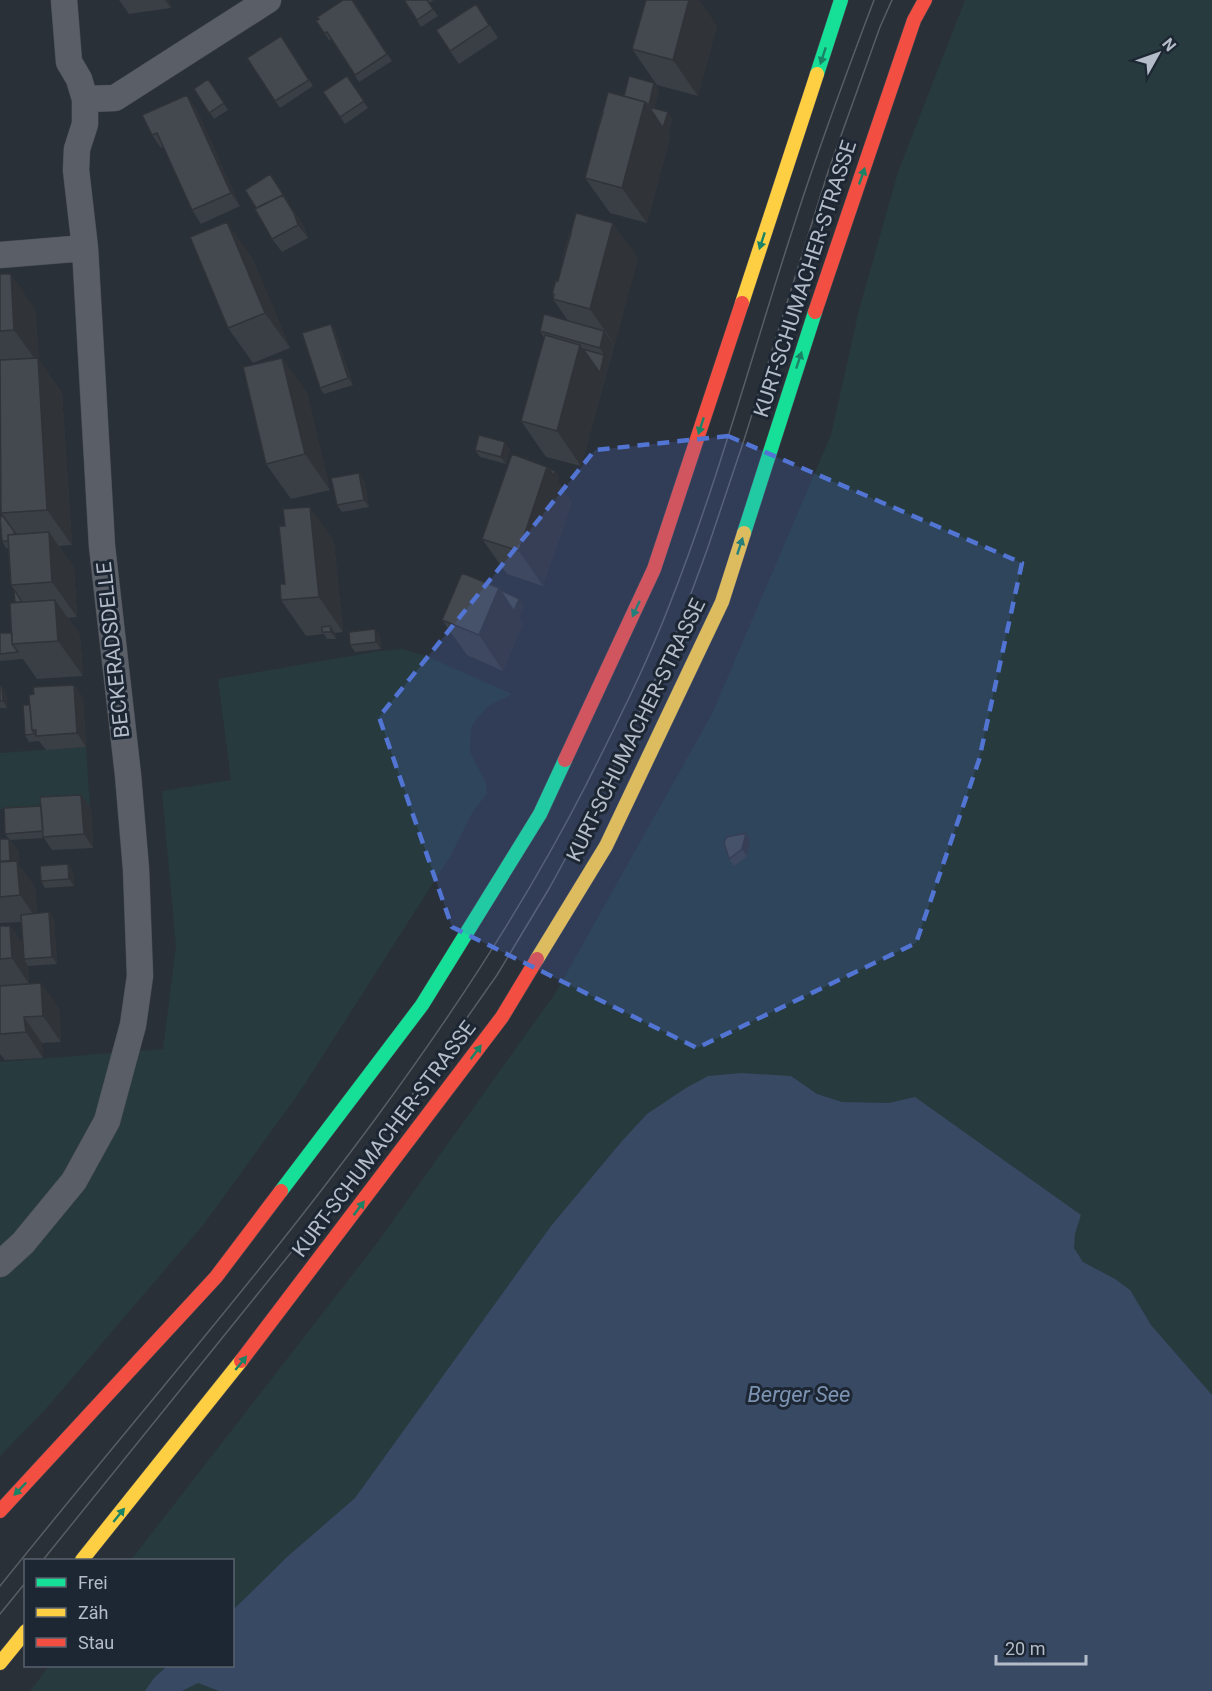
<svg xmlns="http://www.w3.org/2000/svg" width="1212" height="1691" viewBox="0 0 1212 1691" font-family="Roboto,sans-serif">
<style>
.green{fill:#273a3e}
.water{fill:#384963}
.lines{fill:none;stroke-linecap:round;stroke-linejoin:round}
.street-casing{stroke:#484c53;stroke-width:27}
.fast-casing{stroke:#484c55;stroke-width:15}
.slow-casing{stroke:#484c55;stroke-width:15}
.jam-casing{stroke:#484c55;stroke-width:15}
.street{stroke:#5a5e66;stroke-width:26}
.fast{stroke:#16e098;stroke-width:14}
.slow{stroke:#ffcf43;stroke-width:14}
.jam{stroke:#f24e42;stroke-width:14}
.tram{stroke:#595d64;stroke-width:1.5}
.wall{fill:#3a3f45}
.shaded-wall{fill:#303338}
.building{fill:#444950;stroke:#303338;stroke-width:1.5}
.oneway{fill:#1a8366}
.marked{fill:#5274d3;fill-opacity:0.2;stroke:#5274d3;stroke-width:4.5;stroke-dasharray:12 8;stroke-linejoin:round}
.labels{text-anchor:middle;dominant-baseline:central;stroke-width:6;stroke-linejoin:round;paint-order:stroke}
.street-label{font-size:21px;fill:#b4bcc9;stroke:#1d2633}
.water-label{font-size:22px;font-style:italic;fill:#7c92b1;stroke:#1d2633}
</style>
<rect width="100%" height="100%" fill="#2a3038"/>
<!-- green -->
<path class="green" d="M 965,0 L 1212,0 L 1212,1691 L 30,1691 L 49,1666 L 232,1666 L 232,1560 L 131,1560 L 377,1243 L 556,992 L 712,714 L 831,435 L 859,310 L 898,172 Z
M 402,649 L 426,656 L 512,694 L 488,706 L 475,721 L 471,728 L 470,752 L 486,783 L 487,793 L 472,813 L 451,855 L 299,1093 L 204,1224 L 44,1411 L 0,1456 L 0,1062 L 163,1049 L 176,946 L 162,791 L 231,780 L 218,679 L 380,651 Z
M 86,747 L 90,808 L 0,809 L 0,753 Z"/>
<!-- water -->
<path class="water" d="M 741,1073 L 791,1076 L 817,1094 L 842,1102 L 889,1103 L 915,1097 L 1081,1215 L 1075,1234 L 1074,1248 L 1083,1262 L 1115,1279 L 1130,1290 L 1151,1325 L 1212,1395 L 1212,1691 L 219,1691 L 198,1683 L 182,1691 L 145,1691 L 154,1678 L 167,1666 L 232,1666 L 233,1610 L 287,1557 L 355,1498 L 551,1226 L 622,1141 L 647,1114 L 686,1088 L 708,1076 Z"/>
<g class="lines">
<defs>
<path id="street" d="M 85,99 L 115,98 L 268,0
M 0,255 L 85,248
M 0,1264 L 23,1243 L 74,1181 L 107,1121 L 133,1025 L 140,976 L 136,869 L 128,775 L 102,546 L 85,248 L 76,170 L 77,149 L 85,124 L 85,99 L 79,79 L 69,62 L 64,0"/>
<path id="fast" d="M 817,74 L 841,0
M 744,533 L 815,312
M 281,1191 L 422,1005 L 540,814 L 565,760"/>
<path id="slow" d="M 742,303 L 817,74
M 537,959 L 606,846 L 722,602 L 744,533
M 82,1560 L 241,1361
M 0,1663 L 26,1631"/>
<path id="jam" d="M 815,312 L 914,20 L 925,0
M 565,760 L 654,569 L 742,303
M 241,1361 L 502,1017 L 537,959
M 0,1511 L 216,1277 L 281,1191"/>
</defs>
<!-- street casing -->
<use href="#street" class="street-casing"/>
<!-- fast casing -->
<use href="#fast" class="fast-casing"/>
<!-- slow casing -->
<use href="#slow" class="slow-casing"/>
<!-- jam casing -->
<use href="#jam" class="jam-casing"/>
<!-- street -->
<use href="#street" class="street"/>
<!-- fast -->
<use href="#fast" class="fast"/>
<!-- slow -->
<use href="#slow" class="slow"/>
<!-- jam -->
<use href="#jam" class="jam"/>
<!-- tram -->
<path class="tram" d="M 43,1560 L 356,1172 L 431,1069 L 497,975 L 550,887 L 606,784 L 675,637 L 707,550 L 744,440 L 828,172 L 880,27 L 892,0
M 0,1586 C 207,1328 435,1081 586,785 C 616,725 647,664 671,601 C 719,478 753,351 794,225 C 818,149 846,74 874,0
M 0,1614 L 26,1582"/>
</g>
<!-- wall -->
<path class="wall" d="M 119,0 L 169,0 L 171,8 L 129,14 Z
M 353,0 L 392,61 L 359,82 L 331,39 L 329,40 L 316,21 Z
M 404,0 L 434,0 L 429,3 L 438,16 L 421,27 Z
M 476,4 L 498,38 L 459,64 L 450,51 Z
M 717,25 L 698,96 L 657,85 L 632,49 Z
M 281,36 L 313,86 L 280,108 L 275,101 Z
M 347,76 L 368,108 L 345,124 L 323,92 Z
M 208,79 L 228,110 L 214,119 L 194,89 Z
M 654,83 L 659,90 L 654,109 L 672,119 L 668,135 L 670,137 L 647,223 L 610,213 L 585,178 L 624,96 Z
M 196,108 L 240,206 L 201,224 L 192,210 L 163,147 L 161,148 L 152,135 Z
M 255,209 L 304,226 L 308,238 L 282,252 L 272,239 Z
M 252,257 L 290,348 L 253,363 L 228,328 Z
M 563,257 L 638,258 L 581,466 L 546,457 L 521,421 L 544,338 L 540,331 L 568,321 L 553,299 L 554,296 L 552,294 L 558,281 L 564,258 Z
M 0,274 L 35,309 L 39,360 L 62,393 L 72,545 L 59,546 L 74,568 L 77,617 L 68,618 L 80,635 L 83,676 L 37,679 L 23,659 L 0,661 L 0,633 L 12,633 L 15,591 L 11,585 L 8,548 L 6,548 L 2,541 L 3,516 L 1,513 L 0,501 Z
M 335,331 L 353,385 L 324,394 L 320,388 Z
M 282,358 L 307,393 L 330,490 L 291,499 L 266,464 Z
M 510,449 L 506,464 L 480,457 L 475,450 Z
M 547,467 L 549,469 L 555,471 L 559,477 L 558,482 L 572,502 L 543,586 L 507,574 L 482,539 Z
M 359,473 L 364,480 L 369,507 L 342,512 L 337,505 Z
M 310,507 L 334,542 L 343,632 L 335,633 L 336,639 L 327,639 L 324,634 L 306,636 L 281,600 L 285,584 L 285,526 Z
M 500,590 L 524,605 L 519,618 L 523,624 L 503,671 L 467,655 L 442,620 Z
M 375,629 L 380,636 L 381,649 L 355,652 L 350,645 Z
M 74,685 L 83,698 L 86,747 L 46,750 L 39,741 L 29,742 L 25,735 L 30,705 L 34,694 Z
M 0,686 L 6,693 L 7,708 L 0,708 Z
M 81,795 L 91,808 L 93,848 L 52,850 L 44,838 L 10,840 L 19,852 L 19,865 L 35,887 L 37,913 L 49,912 L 54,918 L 57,964 L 28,966 L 29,984 L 41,983 L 59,1008 L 61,1042 L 42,1043 L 43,1058 L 5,1060 L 0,1054 L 0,926 L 10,926 L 23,944 L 21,922 L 0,923 L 0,839 L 9,839 L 5,834 L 41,806 Z
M 746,833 L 750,839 L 747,856 L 734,866 L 729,859 Z
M 68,864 L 73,871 L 74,886 L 45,888 L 41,881 Z"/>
<!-- shaded-wall -->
<path class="shaded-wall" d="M 165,0 L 169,0 L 171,8 Z
M 689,0 L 699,0 L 717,25 L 698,96 L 673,60 Z
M 654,83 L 659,90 L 653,112 L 649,105 Z
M 187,95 L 196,108 L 240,206 L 231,193 Z
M 645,102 L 663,128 L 668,112 L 672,119 L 668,135 L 670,137 L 647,223 L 622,188 Z
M 270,174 L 304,226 L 308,238 L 298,225 Z
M 227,222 L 252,257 L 290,348 L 265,313 Z
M 613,223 L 638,258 L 615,345 L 590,309 Z
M 11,274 L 35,309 L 39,360 L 62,393 L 72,545 L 47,510 L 38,363 L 14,330 Z
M 331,324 L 335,331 L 353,385 L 348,378 Z
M 604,331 L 614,344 L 581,466 L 557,431 L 580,345 L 600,373 L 604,355 L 600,348 Z
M 282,358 L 307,393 L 330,490 L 305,454 Z
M 505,442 L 510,449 L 506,464 L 501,457 Z
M 547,467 L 553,475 L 555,471 L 559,477 L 558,482 L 572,502 L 543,586 L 519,551 Z
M 359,473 L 364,480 L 369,507 L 364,500 Z
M 310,507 L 334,542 L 343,632 L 319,597 Z
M 49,532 L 74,568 L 77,617 L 52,582 Z
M 499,588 L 514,611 L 519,599 L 524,605 L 519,618 L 523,624 L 503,671 L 479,635 Z
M 55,600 L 80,635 L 83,676 L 58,641 Z
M 330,626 L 335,633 L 336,639 L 331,632 Z
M 375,629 L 380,636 L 381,649 L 376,642 Z
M 74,685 L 83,698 L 86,747 L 77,733 Z
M 2,686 L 6,693 L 7,708 L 3,701 Z
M 81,795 L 91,808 L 93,848 L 84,834 Z
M 746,833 L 750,839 L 747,856 L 742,849 Z
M 9,839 L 19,852 L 19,865 L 35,887 L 38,921 L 20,895 L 18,872 L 10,861 Z
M 68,864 L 73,871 L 74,886 L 69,879 Z
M 49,912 L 54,918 L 57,964 L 52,957 Z
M 10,926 L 28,951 L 24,959 L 28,966 L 29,984 L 12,958 Z
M 41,983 L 59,1008 L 61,1042 L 43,1016 Z
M 24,1017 L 42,1043 L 43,1058 L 26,1032 Z"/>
<!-- building -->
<path class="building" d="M 343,0 L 352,0 L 387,54 L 355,75 L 327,32 L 324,33 L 316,21 L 319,19 L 317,17 Z
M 404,0 L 427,0 L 433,9 L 417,20 Z
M 646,0 L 689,0 L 673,60 L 632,49 Z
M 476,4 L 489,25 L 450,51 L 436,30 Z
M 281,36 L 309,80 L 275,101 L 247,58 Z
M 347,76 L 364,101 L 340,117 L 323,92 Z
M 629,76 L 654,83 L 649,105 L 645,102 L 624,96 Z
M 208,79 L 224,103 L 209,113 L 194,89 Z
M 608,92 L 645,102 L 622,188 L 585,178 Z
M 187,95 L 231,193 L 192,210 L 157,133 L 152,135 L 142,115 Z
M 649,107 L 668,112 L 663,128 Z
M 602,113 L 603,113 L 596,136 Z
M 270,174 L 288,202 L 283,195 L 256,208 L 245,190 Z
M 283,195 L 294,213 L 298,225 L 272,239 L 255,209 Z
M 576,213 L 613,223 L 590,309 L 553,299 L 554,294 L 552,294 L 556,280 L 558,281 Z
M 227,222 L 265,313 L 228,328 L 190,237 Z
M 569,234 L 571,234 L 564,257 L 563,257 Z
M 0,274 L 11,274 L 14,330 L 0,331 Z
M 544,314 L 604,331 L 600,348 L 540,331 Z
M 331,324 L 348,378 L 320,388 L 302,333 Z
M 545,335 L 580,345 L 557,431 L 521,421 Z
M 583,349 L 604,355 L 600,373 Z
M 38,358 L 47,510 L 1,513 L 0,360 Z
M 282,358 L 305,454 L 266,464 L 243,367 Z
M 479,435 L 505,442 L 501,457 L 475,450 Z
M 512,454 L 547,467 L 519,551 L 482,539 Z
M 549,469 L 555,471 L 553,475 Z
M 359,473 L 364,500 L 337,505 L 331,478 Z
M 310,507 L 319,597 L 281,600 L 280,584 L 285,584 L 279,526 L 285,526 L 283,509 Z
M 3,516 L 16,534 L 8,535 L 8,541 L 2,541 L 0,517 Z
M 49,532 L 52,582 L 11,585 L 8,535 Z
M 462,573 L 499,588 L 479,635 L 442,620 Z
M 500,590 L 519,599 L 514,611 Z
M 14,591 L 15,591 L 22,602 L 15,602 Z
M 55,600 L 58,641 L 12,644 L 10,603 Z
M 330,626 L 331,632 L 322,632 L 322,627 Z
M 375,629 L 376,642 L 350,645 L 349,632 Z
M 0,633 L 12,633 L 12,644 L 18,652 L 0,654 Z
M 74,685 L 77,733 L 36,736 L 36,730 L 32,730 L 29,698 L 29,695 L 34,694 L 33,687 Z
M 0,686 L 2,686 L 3,701 L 0,701 Z
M 23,705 L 30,705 L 32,730 L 35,734 L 25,735 Z
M 81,795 L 84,834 L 43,837 L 40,797 Z
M 41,806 L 43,831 L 5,834 L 4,808 Z
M 746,833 L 742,849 L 729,859 L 724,842 L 727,837 Z
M 0,839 L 9,839 L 10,861 L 0,861 Z
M 17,861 L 20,895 L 0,897 L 0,862 Z
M 68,864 L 69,879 L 41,881 L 40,866 Z
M 49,912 L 52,957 L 24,959 L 21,915 Z
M 0,926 L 10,926 L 12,958 L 0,959 Z
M 41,983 L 43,1016 L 24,1017 L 26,1032 L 0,1034 L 0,986 Z"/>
<!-- one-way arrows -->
<defs><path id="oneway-solid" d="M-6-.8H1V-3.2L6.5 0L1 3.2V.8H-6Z" transform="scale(1.5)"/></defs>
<g class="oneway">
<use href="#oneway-solid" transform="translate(823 56) rotate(108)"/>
<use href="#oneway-solid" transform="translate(862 176) rotate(-71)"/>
<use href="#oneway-solid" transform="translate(762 241) rotate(108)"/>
<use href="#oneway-solid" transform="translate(799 360) rotate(-72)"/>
<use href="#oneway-solid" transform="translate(701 426) rotate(108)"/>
<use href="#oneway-solid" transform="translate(740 546) rotate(-72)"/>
<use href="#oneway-solid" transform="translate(636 609) rotate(115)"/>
<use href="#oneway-solid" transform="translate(476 1052) rotate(-53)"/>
<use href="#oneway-solid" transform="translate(359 1208) rotate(-53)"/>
<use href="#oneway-solid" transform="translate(241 1363) rotate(-51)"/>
<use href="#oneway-solid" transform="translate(20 1489) rotate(134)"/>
<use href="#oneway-solid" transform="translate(119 1515) rotate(-51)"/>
</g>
<!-- marked area -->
<path class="marked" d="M 728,436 L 1022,563 L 979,760 L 916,943 L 697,1048 L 452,927 L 379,717 L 595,450 Z"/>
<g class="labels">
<!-- street labels -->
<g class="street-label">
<text transform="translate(805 279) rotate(-72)">KURT-SCHUMACHER-STRASSE</text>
<text transform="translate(113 650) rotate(-96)">BECKERADSDELLE</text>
<text transform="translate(636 730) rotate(-64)">KURT-SCHUMACHER-STRASSE</text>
<text transform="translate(384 1139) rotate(-53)">KURT-SCHUMACHER-STRASSE</text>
</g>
<!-- water labels -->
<g class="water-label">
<text x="799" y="1394">Berger See</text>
</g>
</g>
<!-- legend -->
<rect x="24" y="1559" width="210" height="108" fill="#1d2633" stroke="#59626f" stroke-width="1.5"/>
<rect x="36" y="1578" width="30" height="9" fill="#16e098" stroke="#59626f" stroke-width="1.5"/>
<text x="78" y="1589" font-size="18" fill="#b4bcc9">Frei</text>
<rect x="36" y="1608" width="30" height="9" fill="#ffcf43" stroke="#59626f" stroke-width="1.5"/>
<text x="78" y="1619" font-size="18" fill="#b4bcc9">Zäh</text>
<rect x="36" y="1638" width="30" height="9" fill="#f24e42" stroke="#59626f" stroke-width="1.5"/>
<text x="78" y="1649" font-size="18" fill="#b4bcc9">Stau</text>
<!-- north arrow -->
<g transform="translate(1158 54) rotate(50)" stroke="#1d2633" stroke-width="4.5" paint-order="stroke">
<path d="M0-4.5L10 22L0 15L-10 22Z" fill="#b4bcc9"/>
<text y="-9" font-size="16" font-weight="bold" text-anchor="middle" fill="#b4bcc9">N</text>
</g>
<!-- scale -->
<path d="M996 1655v9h90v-9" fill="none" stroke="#b4bcc9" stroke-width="3"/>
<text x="1005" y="1655" font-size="18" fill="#b4bcc9" stroke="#1d2633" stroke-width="4.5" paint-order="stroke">20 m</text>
</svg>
